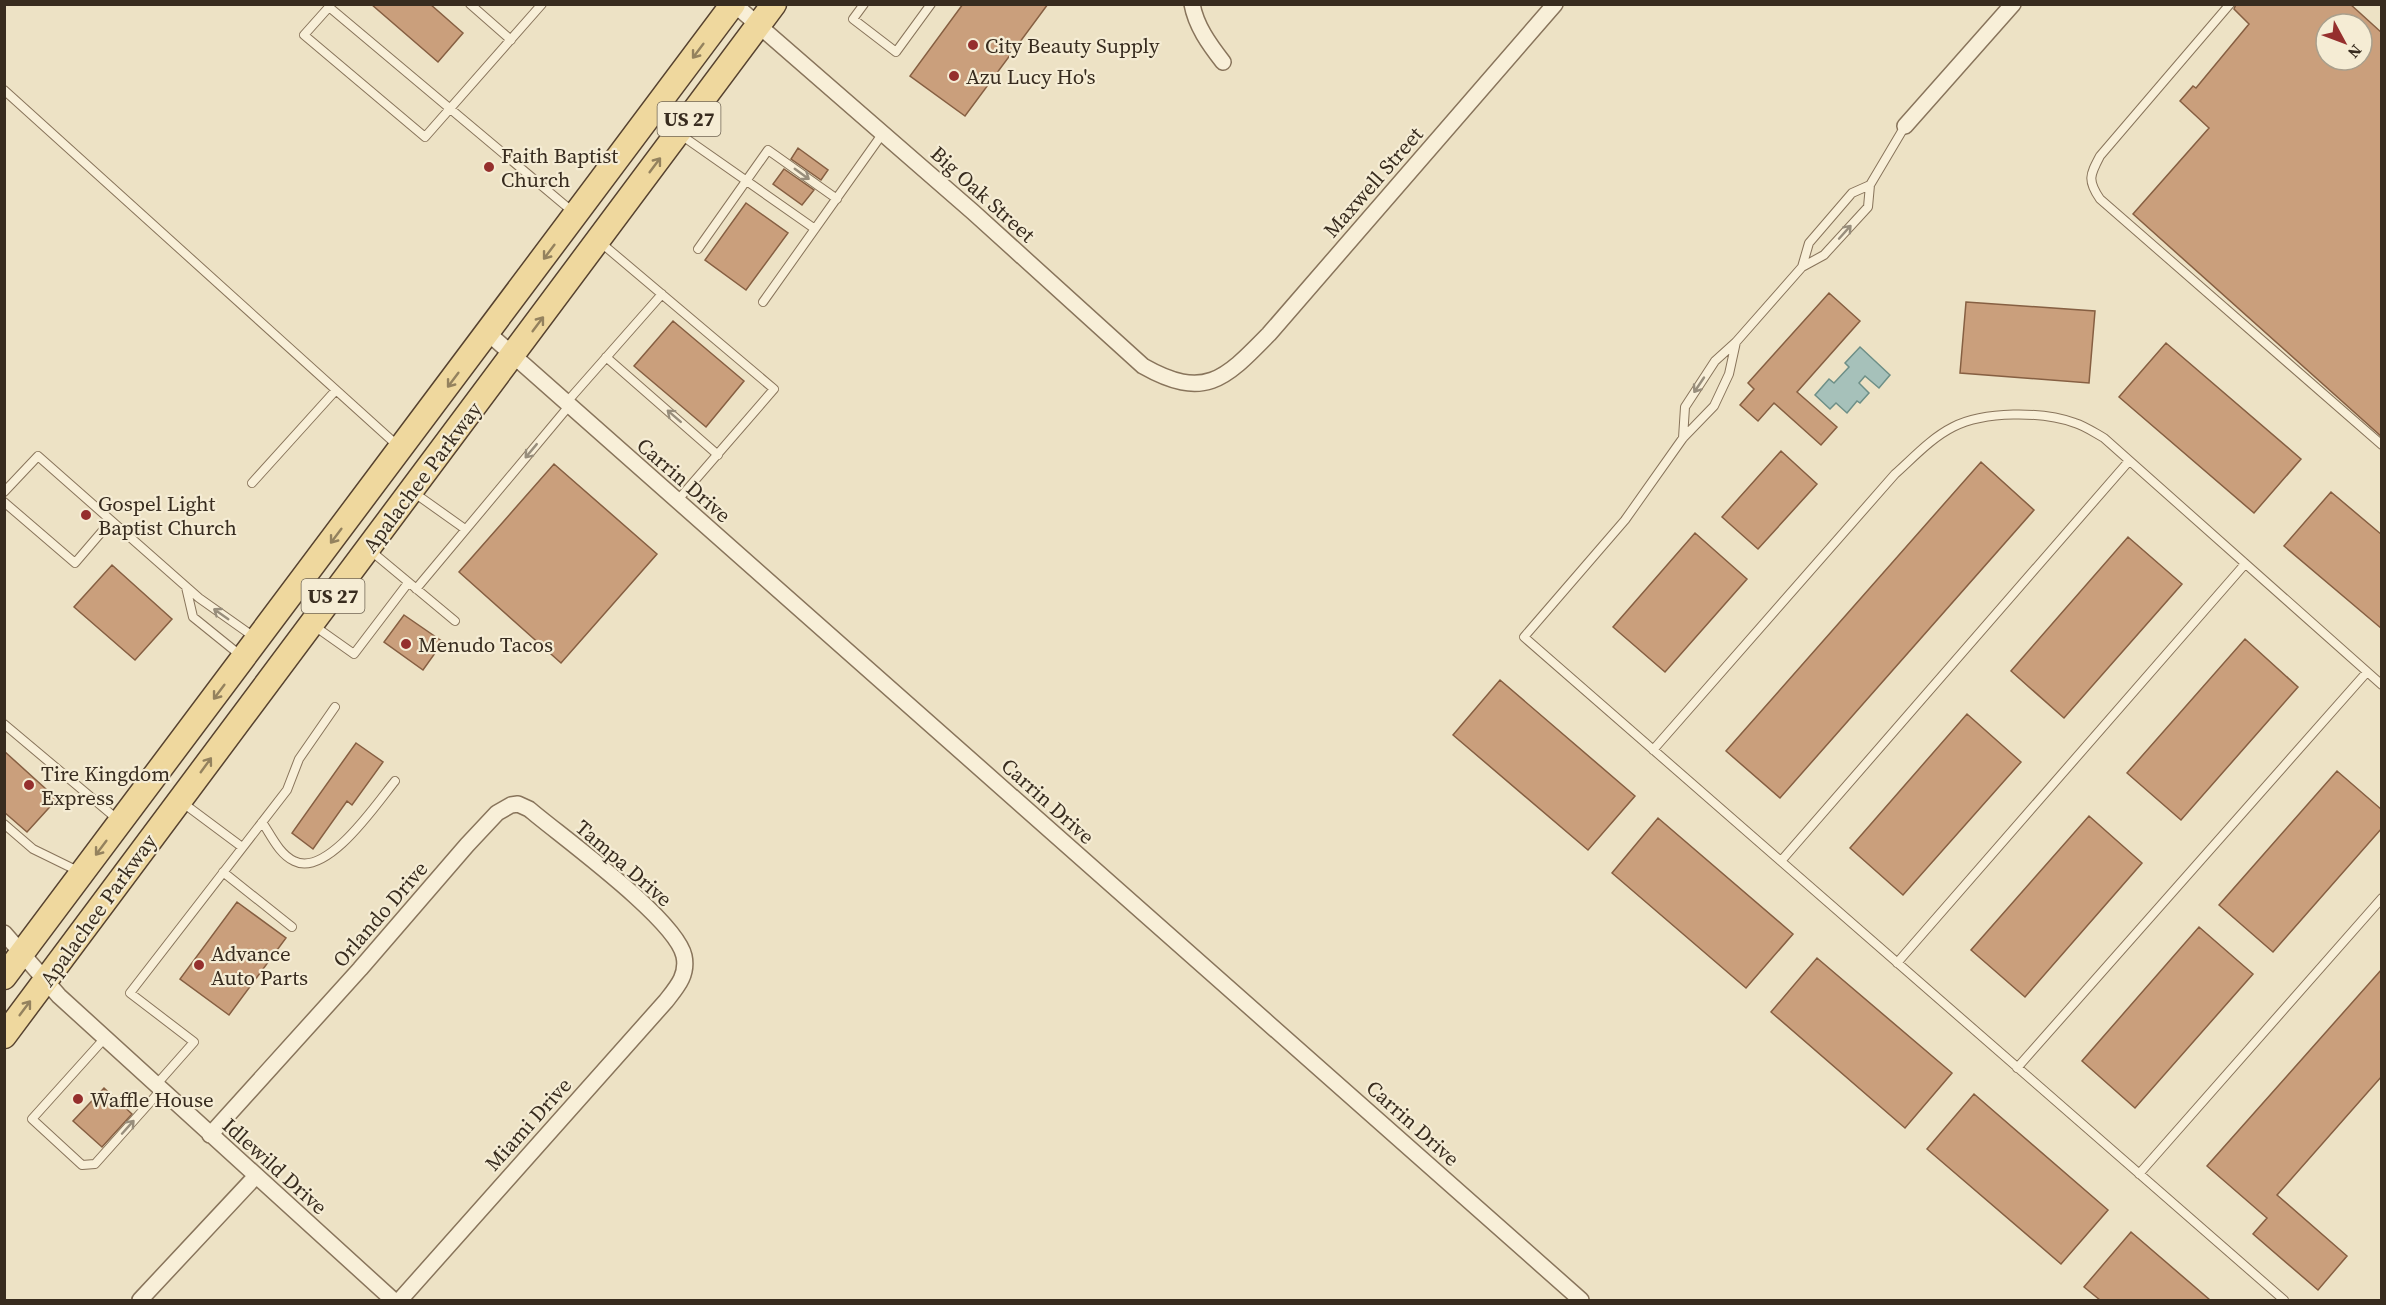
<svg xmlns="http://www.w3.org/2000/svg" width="2386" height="1305" viewBox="0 0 2386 1305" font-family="'Source Serif 4',serif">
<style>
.water{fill:#a6c1ba;stroke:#6d8f87;stroke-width:1.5}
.building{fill:#ca9f7c;stroke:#865f42;stroke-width:1.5;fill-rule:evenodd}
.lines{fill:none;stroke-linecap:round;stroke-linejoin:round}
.lane-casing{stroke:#88745b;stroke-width:10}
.street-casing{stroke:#88745b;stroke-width:18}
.primary-casing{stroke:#56422f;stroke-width:27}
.lane{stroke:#f8efd8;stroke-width:8}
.street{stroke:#f8efd8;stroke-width:15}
.primary{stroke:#efd89e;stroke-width:24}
.oneway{stroke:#94825e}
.oneway2{stroke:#988e7c}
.poi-dot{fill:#952f2d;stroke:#f5ecd4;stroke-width:2}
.labels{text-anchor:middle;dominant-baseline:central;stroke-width:4.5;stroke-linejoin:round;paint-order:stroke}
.shield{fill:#f5ecd4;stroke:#716655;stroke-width:1.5}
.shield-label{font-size:20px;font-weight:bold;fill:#382c1f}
.poi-label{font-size:21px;fill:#382c1f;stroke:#f5ecd4;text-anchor:start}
.street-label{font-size:21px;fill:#382c1f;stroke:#f5ecd4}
</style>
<rect width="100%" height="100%" fill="#ede2c5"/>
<!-- water -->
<path class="water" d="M 1860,347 L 1890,375 L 1879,388 L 1865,376 L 1859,383 L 1869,393 L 1860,403 L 1857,401 L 1847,413 L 1836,403 L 1830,409 L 1815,395 L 1829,379 L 1834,383 L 1849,367 L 1845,363 Z"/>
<!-- building -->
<path class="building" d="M 371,4 L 430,4 L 463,33 L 438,62 Z
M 963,4 L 1048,4 L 965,116 L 910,76 Z
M 2236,4 L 2350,4 L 2382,33 L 2382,437 L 2133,214 L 2209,128 L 2180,101 L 2193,86 L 2196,88 L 2249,24 L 2234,9 ZM 2326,24 L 2362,24 L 2362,60 L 2326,60 Z
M 798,148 L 828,170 L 821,180 L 791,159 Z
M 784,169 L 814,190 L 802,205 L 773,184 Z
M 746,203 L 788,233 L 746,290 L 705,260 Z
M 1829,293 L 1860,321 L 1797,392 L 1837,427 L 1821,445 L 1774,403 L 1758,421 L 1740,405 L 1754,389 L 1748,383 Z
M 1966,302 L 2095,311 L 2089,383 L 1960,373 Z
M 673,321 L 744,381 L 706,427 L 634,366 Z
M 2166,343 L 2301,459 L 2254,513 L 2119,397 Z
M 1781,451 L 1817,484 L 1758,549 L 1722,517 Z
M 1981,462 L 2034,510 L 1780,798 L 1726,751 Z
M 554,464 L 657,554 L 561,663 L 459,572 Z
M 2331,492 L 2382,535 L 2382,629 L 2284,546 Z
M 1695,533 L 1747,579 L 1665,672 L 1613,627 Z
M 2128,537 L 2182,584 L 2064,718 L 2011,671 Z
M 112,565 L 172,619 L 135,660 L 74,607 Z
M 404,615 L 443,642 L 423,670 L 384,642 Z
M 2245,639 L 2298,687 L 2181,820 L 2127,773 Z
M 1500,680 L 1635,796 L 1588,850 L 1453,735 Z
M 1967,714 L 2021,762 L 1903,895 L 1850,848 Z
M 356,743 L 383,762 L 352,805 L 347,801 L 313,849 L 292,833 Z
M 4,751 L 57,799 L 27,832 L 4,812 Z
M 2337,771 L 2382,810 L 2382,828 L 2273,952 L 2219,905 Z
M 2089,816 L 2142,863 L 2025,997 L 1971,950 Z
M 1658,818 L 1793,934 L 1746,988 L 1612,873 Z
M 237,902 L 286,938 L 229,1015 L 180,979 Z
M 2199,927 L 2253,974 L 2135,1108 L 2082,1061 Z
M 1817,958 L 1952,1073 L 1905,1128 L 1771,1012 Z
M 2382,969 L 2382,1076 L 2277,1195 L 2347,1256 L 2318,1290 L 2253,1234 L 2267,1218 L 2207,1166 Z
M 104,1088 L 132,1114 L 102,1147 L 73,1121 Z
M 1974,1094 L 2108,1210 L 2061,1264 L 1927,1149 Z
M 2131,1232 L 2210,1300 L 2100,1300 L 2084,1287 Z"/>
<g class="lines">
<defs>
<path id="lane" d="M 470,4 L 511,40
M 542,4 L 425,137 L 304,35 L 329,7 L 573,212
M 864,4 L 853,19 L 896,52 L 931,4
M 2230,4 L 2100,156 C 2090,175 2087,180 2100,199 L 2382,445
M 4,90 L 398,446
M 681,135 L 815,229
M 600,242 L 774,389 L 677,501
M 698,249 L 768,150 L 837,199
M 1802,267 L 1809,243 L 1852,193 L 1870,185
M 763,302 L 883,133
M 1736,342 L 1729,374 L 1714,406 L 1683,438 L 1625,520 L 1524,637 L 2284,1300
M 606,357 L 718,455
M 566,403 L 662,294
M 1683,438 L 1685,407 L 1715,361 L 1736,342 L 1802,267 L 1824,255 L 1868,207 L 1870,185 L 1905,126
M 252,483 L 336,390
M 4,492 L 38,456 L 199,598 L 254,637
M 413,492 L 465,529
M 4,502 L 75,563 L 111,521
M 371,551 L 455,621
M 186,587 L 193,617 L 240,655
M 416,589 L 569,406
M 313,625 L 354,654 L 408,583
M 4,724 L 117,819
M 1653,750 L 1895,474 C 1913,458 1931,438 1953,427 C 1984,411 2042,411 2075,423 C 2085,426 2095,433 2104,438 L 2382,685
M 183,803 L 242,847
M 262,822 C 271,835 279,854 294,861 C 327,878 377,803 395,781
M 4,824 L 33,849 L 78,871
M 1781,861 L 2129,461
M 223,872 L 292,927
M 1897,963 L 2245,564
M 104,1039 L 32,1119 L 82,1165 L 95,1164 L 161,1090
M 2017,1068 L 2367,672
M 156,1085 L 194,1042 L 130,993 L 287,790 L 299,759 L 335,707
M 2139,1174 L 2382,898"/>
<path id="street" d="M 734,4 L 973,212 L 1143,366 C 1205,401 1225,379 1269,334 L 1555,4
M 1192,4 C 1196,26 1209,44 1223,62
M 1905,126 L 2013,4
M 488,333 L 1581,1300
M 4,933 L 59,996 L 393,1300
M 210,1135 L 360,969 L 467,845 L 497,813 L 511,805 L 518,804 L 529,809 C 562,837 676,919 684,956 C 688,975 677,987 666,1001 L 400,1300
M 140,1300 L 255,1177"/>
<path id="primary" d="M 4,977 L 733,4
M 4,1036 L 774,4"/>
</defs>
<!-- lane casing -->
<use href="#lane" class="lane-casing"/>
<!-- street casing -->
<use href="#street" class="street-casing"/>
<!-- primary casing -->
<use href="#primary" class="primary-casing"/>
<!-- lane -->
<use href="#lane" class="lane"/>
<!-- street -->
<use href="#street" class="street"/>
<!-- primary -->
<use href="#primary" class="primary"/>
</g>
<!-- one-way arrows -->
<defs><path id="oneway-shaft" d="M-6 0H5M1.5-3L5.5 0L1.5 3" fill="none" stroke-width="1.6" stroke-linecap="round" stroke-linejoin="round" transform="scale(1.5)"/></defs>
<g class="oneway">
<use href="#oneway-shaft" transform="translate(698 51) rotate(127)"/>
<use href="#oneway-shaft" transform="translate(655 165) rotate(-53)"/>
<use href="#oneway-shaft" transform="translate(549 252) rotate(127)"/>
<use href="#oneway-shaft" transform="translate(538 324) rotate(-53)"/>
<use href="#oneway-shaft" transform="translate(453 380) rotate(127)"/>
<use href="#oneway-shaft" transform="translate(336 536) rotate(127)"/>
<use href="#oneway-shaft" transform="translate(219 692) rotate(127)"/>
<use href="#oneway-shaft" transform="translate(206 765) rotate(-54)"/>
<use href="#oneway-shaft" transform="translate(101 848) rotate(127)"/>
<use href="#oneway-shaft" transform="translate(25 1008) rotate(-53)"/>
</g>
<g class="oneway2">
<use href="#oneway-shaft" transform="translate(802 174) rotate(36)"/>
<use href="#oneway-shaft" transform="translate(1845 232) rotate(-48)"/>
<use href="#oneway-shaft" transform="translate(1699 385) rotate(124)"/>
<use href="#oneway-shaft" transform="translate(674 416) rotate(-139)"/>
<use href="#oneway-shaft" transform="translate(531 451) rotate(130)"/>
<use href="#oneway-shaft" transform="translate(221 614) rotate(-145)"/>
<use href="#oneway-shaft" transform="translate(128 1127) rotate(-48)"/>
</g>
<!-- markers -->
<g class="poi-dot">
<circle cx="973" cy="45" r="6"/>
<circle cx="954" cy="76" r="6"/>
<circle cx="489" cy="167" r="6"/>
<circle cx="86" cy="515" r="6"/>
<circle cx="406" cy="644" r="6"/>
<circle cx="29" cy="785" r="6"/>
<circle cx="199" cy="965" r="6"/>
<circle cx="78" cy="1099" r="6"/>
</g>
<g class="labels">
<!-- shield labels -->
<g class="shield">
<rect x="657.5" y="102" width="63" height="34" rx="4.5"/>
<rect x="301.5" y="579" width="63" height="34" rx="4.5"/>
</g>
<g class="shield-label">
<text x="689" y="119">US 27</text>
<text x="333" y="596">US 27</text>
</g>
<!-- poi labels -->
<g class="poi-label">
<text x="985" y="45">City Beauty Supply</text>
<text x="966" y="76">Azu Lucy Ho's</text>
<text x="501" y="155">Faith Baptist<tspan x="501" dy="24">Church</tspan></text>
<text x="98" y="503">Gospel Light<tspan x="98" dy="24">Baptist Church</tspan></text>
<text x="418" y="644">Menudo Tacos</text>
<text x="41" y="773">Tire Kingdom<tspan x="41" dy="24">Express</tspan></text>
<text x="211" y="953">Advance<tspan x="211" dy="24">Auto Parts</tspan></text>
<text x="90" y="1099">Waffle House</text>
</g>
<!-- street labels -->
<g class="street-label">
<text transform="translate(1373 182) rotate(-49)">Maxwell Street</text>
<text transform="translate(983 194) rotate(42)">Big Oak Street</text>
<text transform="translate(422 477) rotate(-53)">Apalachee Parkway</text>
<text transform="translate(684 480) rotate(41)">Carrin Drive</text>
<text transform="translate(1048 801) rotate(42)">Carrin Drive</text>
<text transform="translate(624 863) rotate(41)">Tampa Drive</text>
<text transform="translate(98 910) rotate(-54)">Apalachee Parkway</text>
<text transform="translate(380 914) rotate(-49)">Orlando Drive</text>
<text transform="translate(1413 1123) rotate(42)">Carrin Drive</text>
<text transform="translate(528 1124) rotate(-48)">Miami Drive</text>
<text transform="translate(275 1166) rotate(42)">Idlewild Drive</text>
</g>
</g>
<!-- border -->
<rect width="2386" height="1305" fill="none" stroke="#382c1f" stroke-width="12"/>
<!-- north arrow -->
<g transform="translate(2344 42) rotate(131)"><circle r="28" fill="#f5ecd4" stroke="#a99f8c" stroke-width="1.5"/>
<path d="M0-4.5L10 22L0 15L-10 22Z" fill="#952f2d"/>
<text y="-9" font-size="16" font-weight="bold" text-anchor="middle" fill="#382c1f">N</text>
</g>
</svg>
